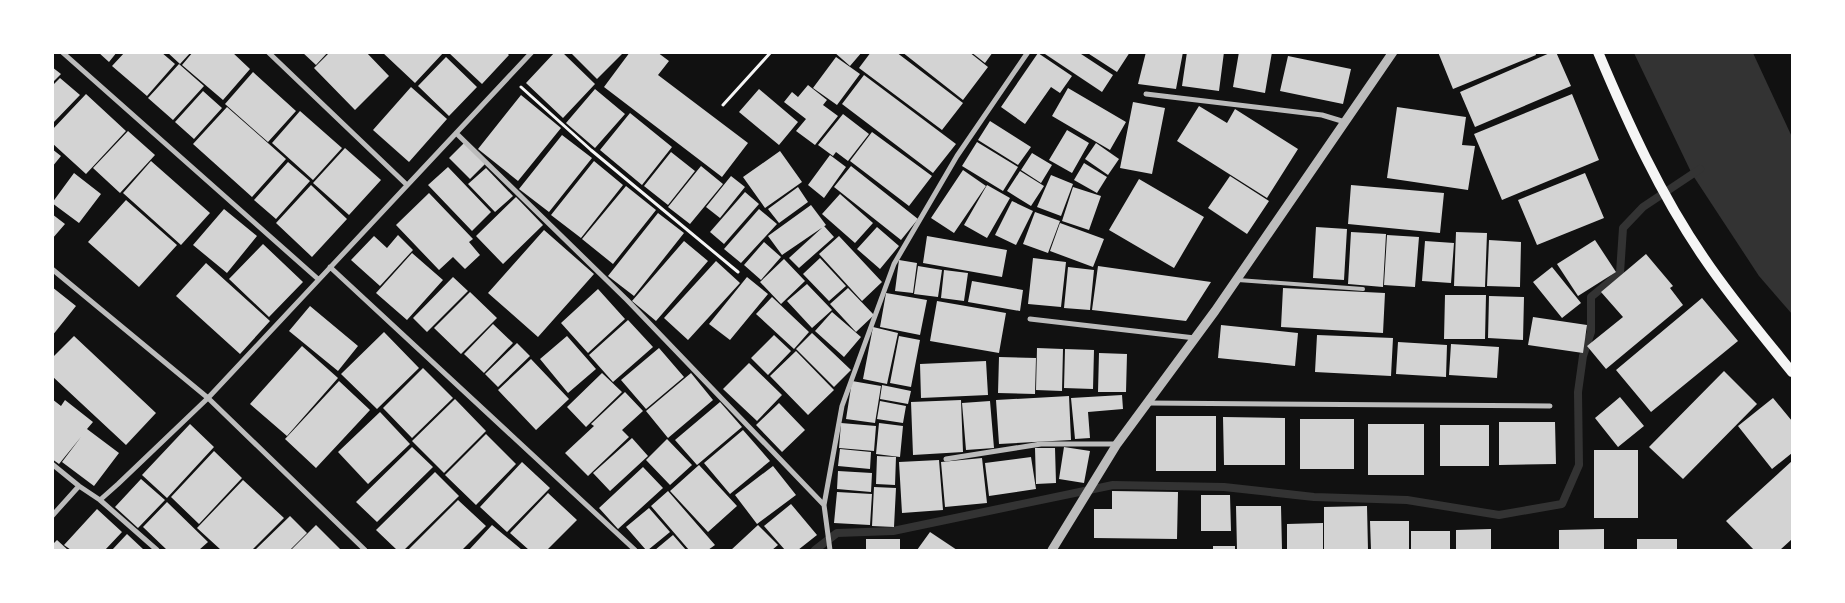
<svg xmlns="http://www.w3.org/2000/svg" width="1845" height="603" viewBox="0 0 1845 603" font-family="Lato,sans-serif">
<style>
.water{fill:#333}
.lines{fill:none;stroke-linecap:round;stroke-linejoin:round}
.stream{stroke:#333;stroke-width:8}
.building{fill:#d3d3d3}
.path{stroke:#f5f5f5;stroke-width:3}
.service{stroke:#bcbcbc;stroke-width:4}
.minor{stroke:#bcbcbc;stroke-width:5}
.tertiary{stroke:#bcbcbc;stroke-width:9}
.secondary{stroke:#f5f5f5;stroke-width:10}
</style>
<rect width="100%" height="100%" fill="#111"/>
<!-- water -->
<path class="water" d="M 1634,53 L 1753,53 L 1792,137 L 1792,314 L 1759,276 L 1692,174 Z"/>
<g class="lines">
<!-- stream -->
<path class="stream" d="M 815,550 L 837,533 L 893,531 L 1113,485 L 1224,487 L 1314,497 L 1407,500 L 1499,515 L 1562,504 L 1579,465 L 1578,392 L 1583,356 L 1591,332 L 1591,297 L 1620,273 L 1623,228 L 1643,207 L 1700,169"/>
</g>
<!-- building -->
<path class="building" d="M 98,52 L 117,52 L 109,62 Z
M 125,52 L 161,52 L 175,64 L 147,96 L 112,66 Z
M 167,52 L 191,52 L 180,64 Z
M 193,52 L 232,52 L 250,69 L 223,100 L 182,65 Z
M 302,52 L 328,52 L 316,65 Z
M 330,52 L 366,52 L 389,76 L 355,110 L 314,68 Z
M 382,52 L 444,52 L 415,83 Z
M 448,52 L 506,52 L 509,55 L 482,84 Z
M 555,52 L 562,52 L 595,84 L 563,118 L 526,83 Z
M 570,52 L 621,52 L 622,54 L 597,79 Z
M 630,52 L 657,52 L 669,61 L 658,75 L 748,143 L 722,177 L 604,87 Z
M 834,52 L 862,52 L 850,66 Z
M 871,52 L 896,52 L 963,103 L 942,130 L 859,68 Z
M 902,52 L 969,52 L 988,67 L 963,100 Z
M 971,52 L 993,52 L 985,63 Z
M 1042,52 L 1078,52 L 1113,75 L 1102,92 Z
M 1086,52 L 1130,52 L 1117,72 Z
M 1146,52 L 1183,52 L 1176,89 L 1138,84 Z
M 1187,52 L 1224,52 L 1219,91 L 1182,86 Z
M 1239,52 L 1272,52 L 1265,93 L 1233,87 Z
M 1438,52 L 1535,52 L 1536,55 L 1453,89 Z
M 1552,52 L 1556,52 L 1571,86 L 1475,127 L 1460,92 Z
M 1038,53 L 1072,76 L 1060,93 L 1051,87 L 1025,124 L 1001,107 Z
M 1288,56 L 1351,69 L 1343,104 L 1280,91 Z
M 446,57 L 477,87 L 449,116 L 418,86 Z
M 836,57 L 860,74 L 837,105 L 813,88 Z
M 179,64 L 204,86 L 173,120 L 148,98 Z
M 52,67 L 61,74 L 52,83 Z
M 253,72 L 296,111 L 268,142 L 225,104 Z
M 864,75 L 956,144 L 933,173 L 842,104 Z
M 60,78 L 80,95 L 52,124 L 52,86 Z
M 808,85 L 827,100 L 823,105 L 838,116 L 815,145 L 796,131 L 806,119 L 784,102 L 792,92 L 798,97 Z
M 411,87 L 447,119 L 409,162 L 373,130 Z
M 1068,88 L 1126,122 L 1110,150 L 1052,116 Z
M 595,89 L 625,114 L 595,148 L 566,123 Z
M 759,89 L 798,122 L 779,145 L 739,112 Z
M 203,91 L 222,108 L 194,139 L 175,122 Z
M 86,94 L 126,131 L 86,174 L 52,143 L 52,130 Z
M 1572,94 L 1599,160 L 1502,200 L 1474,134 Z
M 521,95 L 561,128 L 518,181 L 478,149 Z
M 1133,102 L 1165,108 L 1152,174 L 1120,168 Z
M 1199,106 L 1227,123 L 1235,109 L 1298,149 L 1267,198 L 1177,141 Z
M 227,107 L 286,159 L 252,197 L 193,144 Z
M 1397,107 L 1466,117 L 1462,145 L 1475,146 L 1468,190 L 1387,178 Z
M 300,111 L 342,148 L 313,180 L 272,143 Z
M 630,113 L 672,147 L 642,185 L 600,150 Z
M 843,114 L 869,134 L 848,161 L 836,152 L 833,156 L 818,145 Z
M 990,121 L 1031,147 L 1018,165 L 978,140 Z
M 1067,130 L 1089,143 L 1072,173 L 1049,160 Z
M 128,131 L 155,155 L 120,193 L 93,168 Z
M 872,132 L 932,176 L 909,206 L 850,161 Z
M 562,135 L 592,158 L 549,212 L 519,189 Z
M 977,142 L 1018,167 L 1003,191 L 962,166 Z
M 464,143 L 485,164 L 470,179 L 449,158 Z
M 1096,143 L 1119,159 L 1108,175 L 1085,159 Z
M 345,148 L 381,180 L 349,215 L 313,183 Z
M 52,149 L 61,156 L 52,167 Z
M 780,151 L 802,182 L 765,208 L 743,177 Z
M 671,152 L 695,171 L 668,205 L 644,186 Z
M 1032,153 L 1052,165 L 1041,183 L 1021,170 Z
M 830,155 L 846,167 L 824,198 L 808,185 Z
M 151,161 L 210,213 L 181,245 L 123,193 Z
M 594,161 L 623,185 L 581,238 L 551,215 Z
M 288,162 L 310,181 L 276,219 L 254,200 Z
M 1084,163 L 1107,177 L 1097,193 L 1074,180 Z
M 701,166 L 723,184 L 690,224 L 668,207 Z
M 851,166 L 918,219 L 901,240 L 834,187 Z
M 448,167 L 491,212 L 472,231 L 428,185 Z
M 486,168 L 513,196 L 495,212 L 468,184 Z
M 963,170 L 986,186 L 954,233 L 931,218 Z
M 1020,171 L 1044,186 L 1031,206 L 1007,191 Z
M 74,173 L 101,194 L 79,223 L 52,203 Z
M 1585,173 L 1604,218 L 1537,245 L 1518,200 Z
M 1051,175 L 1073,184 L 1061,216 L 1037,207 Z
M 731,176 L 745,187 L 720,218 L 706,207 Z
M 1230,176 L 1269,201 L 1247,234 L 1208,208 Z
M 1139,179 L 1204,217 L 1174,268 L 1109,230 Z
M 311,185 L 347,219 L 312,257 L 276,223 Z
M 987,185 L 1010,198 L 987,238 L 964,225 Z
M 1351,185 L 1444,193 L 1440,233 L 1348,224 Z
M 626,186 L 656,210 L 613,264 L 582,239 Z
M 798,187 L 808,202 L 779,223 L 768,209 Z
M 1073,187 L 1101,196 L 1089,230 L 1062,221 Z
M 745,192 L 759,204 L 724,244 L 710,232 Z
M 429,193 L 473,239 L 469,242 L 480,255 L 465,269 L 453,257 L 439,270 L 396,225 Z
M 840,194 L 873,223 L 855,243 L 822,214 Z
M 516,197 L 543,225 L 503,264 L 476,236 Z
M 126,200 L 177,245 L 139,287 L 88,242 Z
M 1012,201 L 1033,211 L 1016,245 L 995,235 Z
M 811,205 L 826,225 L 782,255 L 768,236 Z
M 224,209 L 257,236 L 227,273 L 193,245 Z
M 759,209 L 777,224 L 741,263 L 724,249 Z
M 1035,212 L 1060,221 L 1048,253 L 1023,244 Z
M 658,213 L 684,233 L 634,296 L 608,276 Z
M 52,214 L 65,224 L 52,239 Z
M 1060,223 L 1104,239 L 1093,267 L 1050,251 Z
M 824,226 L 834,237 L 799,268 L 789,258 Z
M 877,227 L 899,246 L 880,269 L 857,249 Z
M 1316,227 L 1347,229 L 1344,280 L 1313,278 Z
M 544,230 L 594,274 L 538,337 L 488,293 Z
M 1351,232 L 1386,234 L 1383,287 L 1348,284 Z
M 1456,232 L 1487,233 L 1485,287 L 1454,286 Z
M 398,235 L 413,250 L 380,286 L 351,260 L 374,236 L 387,248 Z
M 1387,235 L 1419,237 L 1415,287 L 1384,285 Z
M 839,236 L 882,282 L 862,301 L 819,254 Z
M 927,236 L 1007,250 L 1002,277 L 923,263 Z
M 1489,240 L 1521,242 L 1520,287 L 1487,286 Z
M 1595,240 L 1616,272 L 1578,296 L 1557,264 Z
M 684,241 L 708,261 L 656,321 L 632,301 Z
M 1425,241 L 1454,243 L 1451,283 L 1422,281 Z
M 764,242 L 781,257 L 761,280 L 744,265 Z
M 263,244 L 303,282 L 269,317 L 229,279 Z
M 412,253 L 443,280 L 407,320 L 376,293 Z
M 1646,254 L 1673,286 L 1670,288 L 1683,305 L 1606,369 L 1587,346 L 1623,317 L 1601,292 Z
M 820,258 L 846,286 L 829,301 L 803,274 Z
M 1033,258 L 1066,262 L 1061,307 L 1028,304 Z
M 784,259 L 805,281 L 781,304 L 760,282 Z
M 899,260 L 917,263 L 913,293 L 895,291 Z
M 716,261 L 740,283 L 688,340 L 664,318 Z
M 206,263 L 270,321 L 240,354 L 176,296 Z
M 918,266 L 942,270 L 938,297 L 914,294 Z
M 1098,266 L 1211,282 L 1186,321 L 1092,310 Z
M 1068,267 L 1094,270 L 1090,310 L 1064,308 Z
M 1552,267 L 1581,303 L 1562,318 L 1533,282 Z
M 944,270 L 968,273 L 964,301 L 941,298 Z
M 453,277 L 468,291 L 427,332 L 413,318 Z
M 747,277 L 768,294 L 730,340 L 709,324 Z
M 972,281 L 1023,290 L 1020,311 L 968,302 Z
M 807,284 L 832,310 L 812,328 L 787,301 Z
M 52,287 L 76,306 L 52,336 Z
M 848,288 L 874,315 L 856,332 L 830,304 Z
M 1283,288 L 1385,293 L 1383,333 L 1281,327 Z
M 598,289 L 625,319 L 588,353 L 561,323 Z
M 470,292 L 497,318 L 461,354 L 434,328 Z
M 886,293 L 927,300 L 920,335 L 880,327 Z
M 1445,295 L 1486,295 L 1485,339 L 1444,339 Z
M 1489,296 L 1524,297 L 1523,340 L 1488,338 Z
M 772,297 L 809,332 L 794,349 L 756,314 Z
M 1702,298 L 1738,341 L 1651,412 L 1616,370 Z
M 937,301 L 1006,313 L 999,353 L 930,341 Z
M 310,306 L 358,346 L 338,371 L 289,331 Z
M 832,312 L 861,337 L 844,357 L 815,331 Z
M 1533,317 L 1587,325 L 1583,353 L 1528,345 Z
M 628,320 L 653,347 L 613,382 L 589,355 Z
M 493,324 L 513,343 L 484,373 L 464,354 Z
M 1221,325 L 1298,333 L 1295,366 L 1218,358 Z
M 873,327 L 898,333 L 887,384 L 863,379 Z
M 384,332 L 419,368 L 377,409 L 341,374 Z
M 812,333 L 851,370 L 834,387 L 796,349 Z
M 774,335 L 791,351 L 768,375 L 751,358 Z
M 1317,335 L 1393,338 L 1391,376 L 1315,372 Z
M 74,336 L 156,413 L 126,445 L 52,376 L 52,358 Z
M 567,336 L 596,369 L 568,393 L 540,359 Z
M 899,336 L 920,340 L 911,387 L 890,383 Z
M 1398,342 L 1447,345 L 1446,377 L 1396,374 Z
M 517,343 L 530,356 L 498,387 L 485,374 Z
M 1451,344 L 1499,347 L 1497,378 L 1449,375 Z
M 302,346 L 338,378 L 287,436 L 250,404 Z
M 659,348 L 684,377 L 646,409 L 621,380 Z
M 1037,348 L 1063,349 L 1062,391 L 1036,390 Z
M 1065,349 L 1094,350 L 1093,389 L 1064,388 Z
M 796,351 L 834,390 L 808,415 L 770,376 Z
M 1099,353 L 1127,354 L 1126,392 L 1098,392 Z
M 999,357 L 1036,358 L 1035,394 L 998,393 Z
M 531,359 L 569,399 L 536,430 L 498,390 Z
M 986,361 L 988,395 L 921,398 L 920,364 Z
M 749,363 L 782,395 L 757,421 L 723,389 Z
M 423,368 L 453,398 L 412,438 L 383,408 Z
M 1724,371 L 1757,404 L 1683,479 L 1649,447 Z
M 602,373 L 622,392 L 586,427 L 567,407 Z
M 691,373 L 713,400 L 668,438 L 646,411 Z
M 339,381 L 370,410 L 316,468 L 285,439 Z
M 852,381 L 881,386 L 875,423 L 846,419 Z
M 882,385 L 911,391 L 908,404 L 880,399 Z
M 625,392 L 643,411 L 622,430 L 629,437 L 588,476 L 565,453 L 594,426 L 591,424 Z
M 1122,395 L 1123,409 L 1088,412 L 1090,438 L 1075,439 L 1071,398 Z
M 1069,396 L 1071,440 L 999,444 L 996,400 Z
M 1620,397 L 1644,426 L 1618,447 L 1595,418 Z
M 1773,398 L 1792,421 L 1792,453 L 1772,469 L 1738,426 Z
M 52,399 L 61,406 L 65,400 L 93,422 L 87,429 L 119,453 L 94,486 L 62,462 L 81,437 L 59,464 L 52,459 Z
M 455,399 L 486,431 L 444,473 L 412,441 Z
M 961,400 L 963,452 L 913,455 L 911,402 Z
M 880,401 L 906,406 L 903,423 L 877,419 Z
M 990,401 L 994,448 L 966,450 L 962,403 Z
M 720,402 L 742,427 L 697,465 L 675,440 Z
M 779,403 L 805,430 L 782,452 L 756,425 Z
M 380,412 L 410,444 L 368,484 L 338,452 Z
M 1156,416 L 1216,416 L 1216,471 L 1156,471 Z
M 1223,417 L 1285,418 L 1285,465 L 1224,465 Z
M 1300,419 L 1354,419 L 1354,469 L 1300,469 Z
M 1499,422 L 1555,422 L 1556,464 L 1499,465 Z
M 841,423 L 876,426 L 874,451 L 839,448 Z
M 879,423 L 903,426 L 900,457 L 876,454 Z
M 190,424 L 214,447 L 167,498 L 142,475 Z
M 1368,424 L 1424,424 L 1424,475 L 1368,475 Z
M 1440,425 L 1489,425 L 1489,466 L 1440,466 Z
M 743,430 L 770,461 L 730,494 L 704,463 Z
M 486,434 L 516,464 L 476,505 L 445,475 Z
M 632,438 L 648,456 L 610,491 L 593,473 Z
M 667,439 L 692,465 L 670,485 L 646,460 Z
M 412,447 L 433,467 L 377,522 L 356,502 Z
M 1064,447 L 1090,451 L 1084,483 L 1059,479 Z
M 1035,448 L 1055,448 L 1056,483 L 1036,484 Z
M 840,449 L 871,452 L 870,469 L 838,466 Z
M 1594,450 L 1638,450 L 1638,518 L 1594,518 Z
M 214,451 L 242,478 L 199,524 L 171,497 Z
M 877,456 L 896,457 L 895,485 L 876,484 Z
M 1031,457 L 1036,489 L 989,496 L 985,463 Z
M 982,458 L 987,503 L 945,507 L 941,462 Z
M 939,460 L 943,510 L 902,513 L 899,462 Z
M 1792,461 L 1792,539 L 1780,550 L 1754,550 L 1726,521 Z
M 522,462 L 550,488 L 507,532 L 480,507 Z
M 699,465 L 737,506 L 708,532 L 670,491 Z
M 773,466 L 796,495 L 757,524 L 735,495 Z
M 643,467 L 663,488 L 618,529 L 599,508 Z
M 838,471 L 872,473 L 871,492 L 837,489 Z
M 435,472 L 459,496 L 404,550 L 397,550 L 376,530 Z
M 141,479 L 165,500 L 138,528 L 115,507 Z
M 243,480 L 284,518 L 252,550 L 221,550 L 197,528 Z
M 874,487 L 896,488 L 894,527 L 872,526 Z
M 668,491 L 715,545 L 708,550 L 689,550 L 651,506 Z
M 1112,491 L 1178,492 L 1177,539 L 1094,538 L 1094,509 L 1112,509 Z
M 837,492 L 872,494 L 870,525 L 834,523 Z
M 548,493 L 577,520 L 547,550 L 529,550 L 510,533 Z
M 1201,495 L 1230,495 L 1231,531 L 1201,531 Z
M 458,500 L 486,526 L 462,550 L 408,550 Z
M 167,502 L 208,542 L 199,550 L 167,550 L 143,527 Z
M 791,504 L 817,535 L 798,550 L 785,550 L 764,526 Z
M 1236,506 L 1281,506 L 1282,550 L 1237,550 Z
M 1367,506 L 1368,550 L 1324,550 L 1324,507 Z
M 649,508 L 670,532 L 648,550 L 646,550 L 626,527 Z
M 97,509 L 122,532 L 105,550 L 71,550 L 64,545 Z
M 290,516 L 307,533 L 290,550 L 255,550 Z
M 1370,521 L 1409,521 L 1409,550 L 1371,550 Z
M 1323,523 L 1323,550 L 1287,550 L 1287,524 Z
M 316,525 L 340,549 L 338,550 L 291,550 Z
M 492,525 L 522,550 L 469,550 Z
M 758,525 L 778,545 L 772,550 L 731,550 Z
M 1491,529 L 1491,550 L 1456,550 L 1456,530 Z
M 1604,529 L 1604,550 L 1559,550 L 1559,530 Z
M 1411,531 L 1450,531 L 1450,550 L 1411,550 Z
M 930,532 L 957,550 L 917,550 Z
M 127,534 L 144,550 L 112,550 Z
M 673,535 L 686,550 L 655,550 Z
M 866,539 L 900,539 L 900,550 L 866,550 Z
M 1637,539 L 1677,539 L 1677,550 L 1637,550 Z
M 57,540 L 68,550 L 52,550 L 52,545 Z
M 1213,546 L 1235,546 L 1235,550 L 1213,550 Z"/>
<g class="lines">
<!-- path -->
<path class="path" d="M 521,87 L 591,150 L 738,272
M 723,105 L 771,52"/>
<!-- service -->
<path class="service" d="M 1238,280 L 1363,289"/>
<!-- minor -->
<path class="minor" d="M 62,52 L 318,279
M 268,52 L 407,185
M 1146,94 L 1322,115 L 1345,122
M 456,133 L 627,300 L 824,505
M 330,267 L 635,550
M 52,269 L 208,398 L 365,550
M 1030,319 L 1195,338
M 1148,403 L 1550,406
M 946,459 L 1041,444 L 1117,444
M 52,464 L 79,486 L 100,500 L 157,550
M 100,500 L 118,484 L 208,398 L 532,52
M 52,516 L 79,486
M 830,550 L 824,505 L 842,406 L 894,264 L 957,156 L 1028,52"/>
<!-- tertiary -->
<path class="tertiary" d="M 1052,550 L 1117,444 L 1215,311 L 1393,52"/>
<!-- secondary -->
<path class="secondary" d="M 1598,52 C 1628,123 1660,194 1704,258 C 1731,298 1762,335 1792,372"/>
</g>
<!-- border -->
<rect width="1845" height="603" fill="none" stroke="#ffffff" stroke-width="108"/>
</svg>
